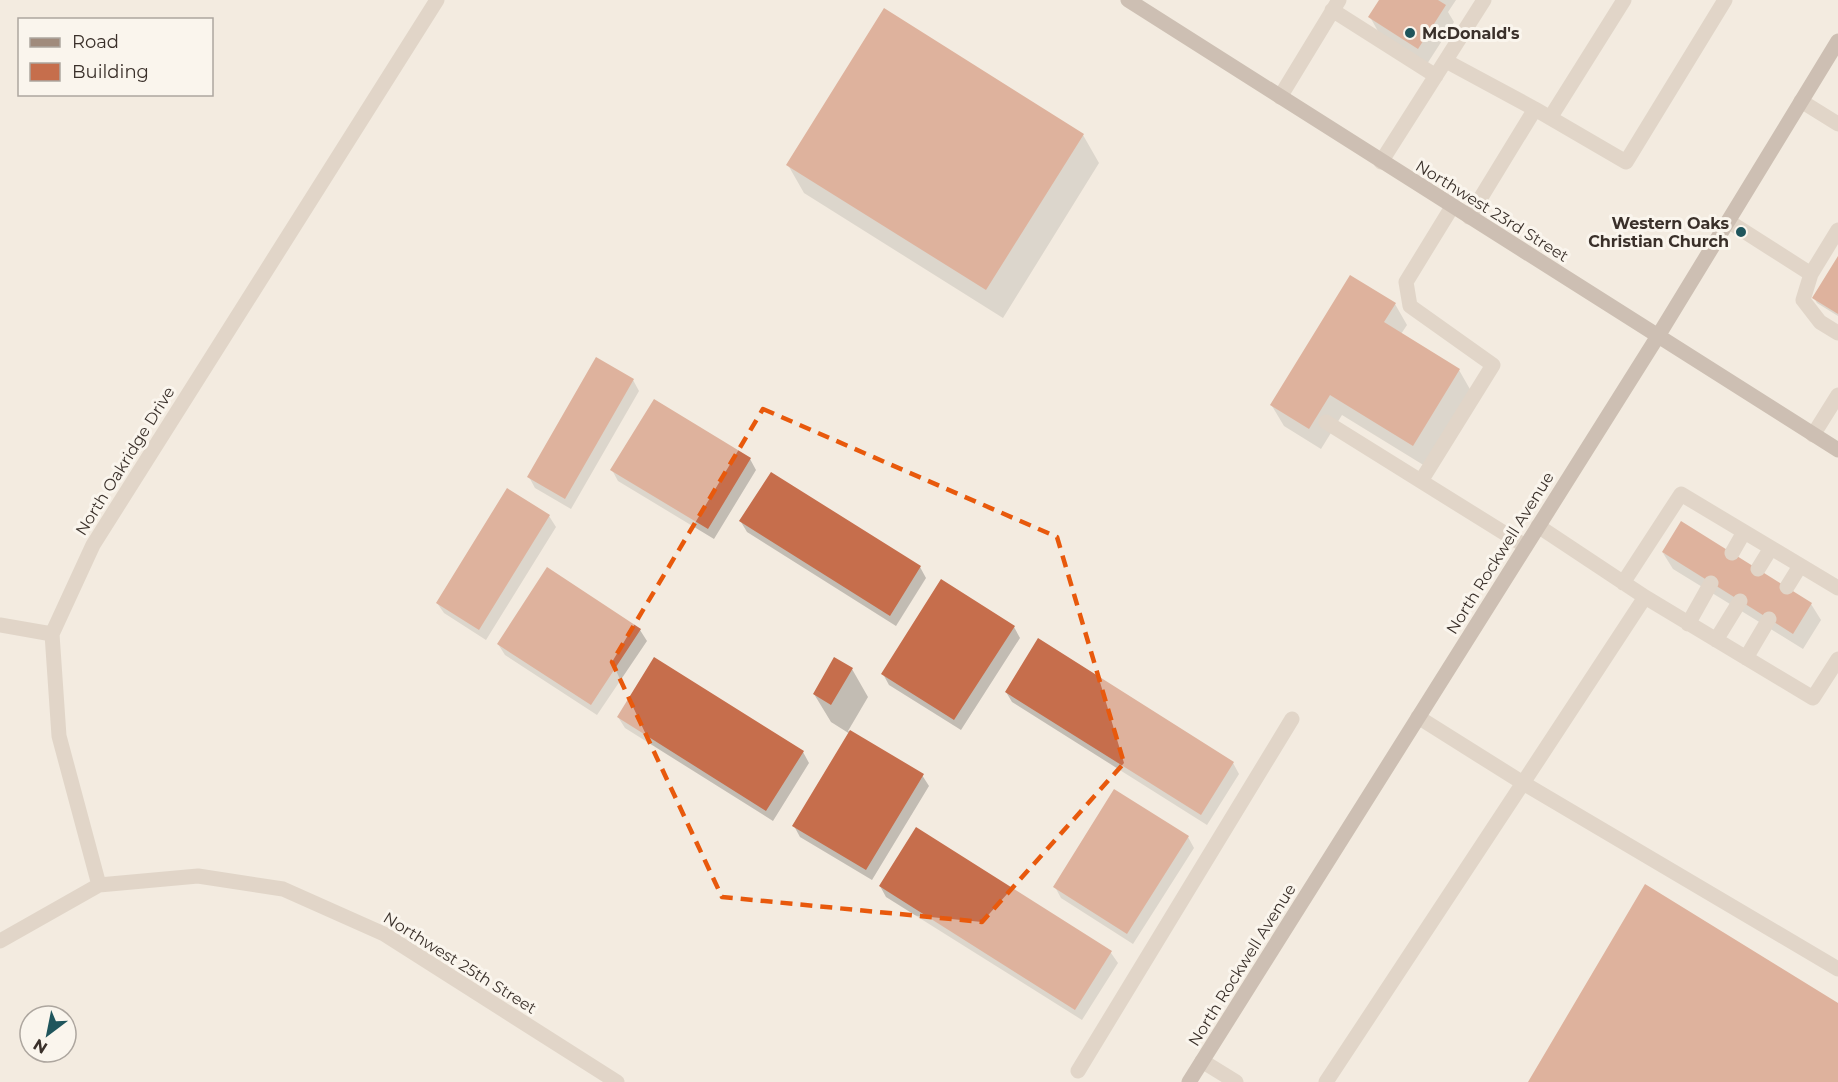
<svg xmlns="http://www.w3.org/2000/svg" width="1838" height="1082" viewBox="0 0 1838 1082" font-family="Montserrat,sans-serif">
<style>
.shadow{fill:#0003}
.building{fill:#c66e4c}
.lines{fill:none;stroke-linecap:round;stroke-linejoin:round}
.service{stroke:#ccbbab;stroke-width:15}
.minor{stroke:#ccbbab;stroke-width:15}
.secondary{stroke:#a08b7c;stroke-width:15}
.marked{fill:none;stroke:#e8590c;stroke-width:4.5;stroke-dasharray:12 8;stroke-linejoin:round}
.poi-dot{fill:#1f555c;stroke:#faf5ed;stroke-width:2}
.labels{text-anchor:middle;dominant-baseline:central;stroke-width:6;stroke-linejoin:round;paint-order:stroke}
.poi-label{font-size:16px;font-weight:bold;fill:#3a302a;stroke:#faf5ed;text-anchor:start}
.street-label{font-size:16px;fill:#3a302a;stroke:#faf5ed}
</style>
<rect width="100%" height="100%" fill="#f3ebe0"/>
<!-- shadow -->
<path class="shadow" d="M 1381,0 L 1456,0 L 1448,12 L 1454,22 L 1427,64 L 1379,33 L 1370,17 Z
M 1083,135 L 1099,163 L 1003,318 L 804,193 L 788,165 Z
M 1838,259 L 1838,316 L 1817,303 L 1814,298 Z
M 1395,304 L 1407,325 L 1401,334 L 1459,370 L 1471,391 L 1425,466 L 1342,415 L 1321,449 L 1284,426 L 1272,406 Z
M 633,380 L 639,391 L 571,509 L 535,488 L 529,477 Z
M 750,459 L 756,470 L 714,539 L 618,481 L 612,470 Z
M 549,516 L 556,527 L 486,640 L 444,613 L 437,603 Z
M 741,522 L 920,567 L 926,578 L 896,626 L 747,532 Z
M 1663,553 L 1811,604 L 1821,620 L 1803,649 L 1673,569 Z
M 1014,627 L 1020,638 L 961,730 L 889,685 L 883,674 Z
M 640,630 L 647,641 L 597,715 L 505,655 L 498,644 Z
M 852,669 L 868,697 L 848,731 L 922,775 L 929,786 L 872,880 L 800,837 L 794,826 L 850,734 L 831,722 L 814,694 Z
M 1006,692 L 1233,763 L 1239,774 L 1207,825 L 1012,702 Z
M 618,717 L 803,752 L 809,763 L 773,821 L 625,728 Z
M 916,829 L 1111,953 L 1118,963 L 1082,1020 L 886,897 L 880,886 Z
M 1188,837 L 1194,848 L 1133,944 L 1061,898 L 1055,887 Z"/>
<!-- building -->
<path class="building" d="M 1379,0 L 1438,0 L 1446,5 L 1418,49 L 1368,17 Z
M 884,8 L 1084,134 L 986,290 L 786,165 Z
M 1838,256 L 1838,314 L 1812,298 Z
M 1350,275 L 1396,303 L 1384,322 L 1460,369 L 1413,446 L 1330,395 L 1309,429 L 1270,405 Z
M 596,357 L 634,379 L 565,499 L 527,477 Z
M 654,399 L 751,458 L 708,529 L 610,470 Z
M 771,472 L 921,566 L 890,616 L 739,521 Z
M 507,488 L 550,515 L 479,630 L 436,603 Z
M 1681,521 L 1812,603 L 1793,634 L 1662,552 Z
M 547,567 L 641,629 L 591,705 L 497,644 Z
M 941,579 L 1015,626 L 954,720 L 881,674 Z
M 1038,638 L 1234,762 L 1201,815 L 1005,692 Z
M 654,657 L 804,751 L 766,811 L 617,717 Z
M 834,657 L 853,668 L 831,705 L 813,694 Z
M 850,730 L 924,774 L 866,870 L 792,826 Z
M 1114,789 L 1189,836 L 1127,934 L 1053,887 Z
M 916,827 L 1112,951 L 1075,1010 L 879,886 Z
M 1645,884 L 1838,1003 L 1838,1082 L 1528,1082 Z"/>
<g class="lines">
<!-- service -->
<path class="service" d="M 1332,10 L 1436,76
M 1446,61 L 1535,109 L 1469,217
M 1280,97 L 1339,0
M 1801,101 L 1838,124
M 1535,109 L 1626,162 L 1725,0
M 1550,118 L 1624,0
M 1381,162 L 1484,0
M 1728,221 L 1811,274 L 1838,230
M 1811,274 L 1803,300 L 1820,322 L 1838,333
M 1326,422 L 1525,546
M 1813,435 L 1838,395
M 1421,481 L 1493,365 L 1410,306 L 1406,282 L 1452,207
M 1538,526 L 1645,597 L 1813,698 L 1838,659
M 1732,553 L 1744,532
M 1758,569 L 1771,548
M 1623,583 L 1681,494 L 1838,588
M 1787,587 L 1800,566
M 1645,597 L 1523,783 L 1838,969
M 1688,624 L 1711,583
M 1716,640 L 1740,601
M 1746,658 L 1769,619
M 1202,1061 L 1236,1082
M 1078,1071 L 1292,719
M 1326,1082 L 1523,783 L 1418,717"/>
<!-- minor -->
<path class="minor" d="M 0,625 L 52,634
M 99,885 L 59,736 L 52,634 L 93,545 L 437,0
M 0,941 L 99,885 L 198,876 L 283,889 L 384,934 L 617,1082"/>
<!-- secondary -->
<path class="secondary" d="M 1128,0 L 1838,450
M 1189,1082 L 1658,336 L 1838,41"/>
</g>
<!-- marked area -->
<path d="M0 0H1838V1082H0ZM 763,409 L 1057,537 L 1124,763 L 982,922 L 722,897 L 612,662 Z" fill="#f3ebe0" fill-opacity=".55" fill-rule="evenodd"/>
<path class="marked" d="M 763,409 L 1057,537 L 1124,763 L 982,922 L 722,897 L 612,662 Z"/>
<!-- markers -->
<g class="poi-dot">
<circle cx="1410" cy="33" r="6"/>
<circle cx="1741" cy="232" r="6"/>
</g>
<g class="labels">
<!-- poi labels -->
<g class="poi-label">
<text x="1422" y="33">McDonald's</text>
<text x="1729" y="223" text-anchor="end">Western Oaks<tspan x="1729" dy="18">Christian Church</tspan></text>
</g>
<!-- street labels -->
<g class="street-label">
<text transform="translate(1492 211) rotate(32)">Northwest 23rd Street</text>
<text transform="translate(125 461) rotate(-58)">North Oakridge Drive</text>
<text transform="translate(1500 553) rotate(-58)">North Rockwell Avenue</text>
<text transform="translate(460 963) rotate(32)">Northwest 25th Street</text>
<text transform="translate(1242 965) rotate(-58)">North Rockwell Avenue</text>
</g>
</g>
<!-- legend -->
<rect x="18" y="18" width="195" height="78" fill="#faf5ed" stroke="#ada69f" stroke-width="1.5"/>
<rect x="30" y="38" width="30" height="9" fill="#a08b7c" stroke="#ada69f" stroke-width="1.5"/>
<text x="72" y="48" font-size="18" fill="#3a302a">Road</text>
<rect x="30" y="63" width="30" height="18" fill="#c66e4c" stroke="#ada69f" stroke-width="1.5"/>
<text x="72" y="78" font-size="18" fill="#3a302a">Building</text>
<!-- north arrow -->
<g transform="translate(48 1034) rotate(212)"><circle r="28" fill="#faf5ed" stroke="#ada69f" stroke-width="1.5"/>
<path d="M0-4.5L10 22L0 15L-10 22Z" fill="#1f555c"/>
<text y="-9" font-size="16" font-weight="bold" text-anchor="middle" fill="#3a302a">N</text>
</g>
</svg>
